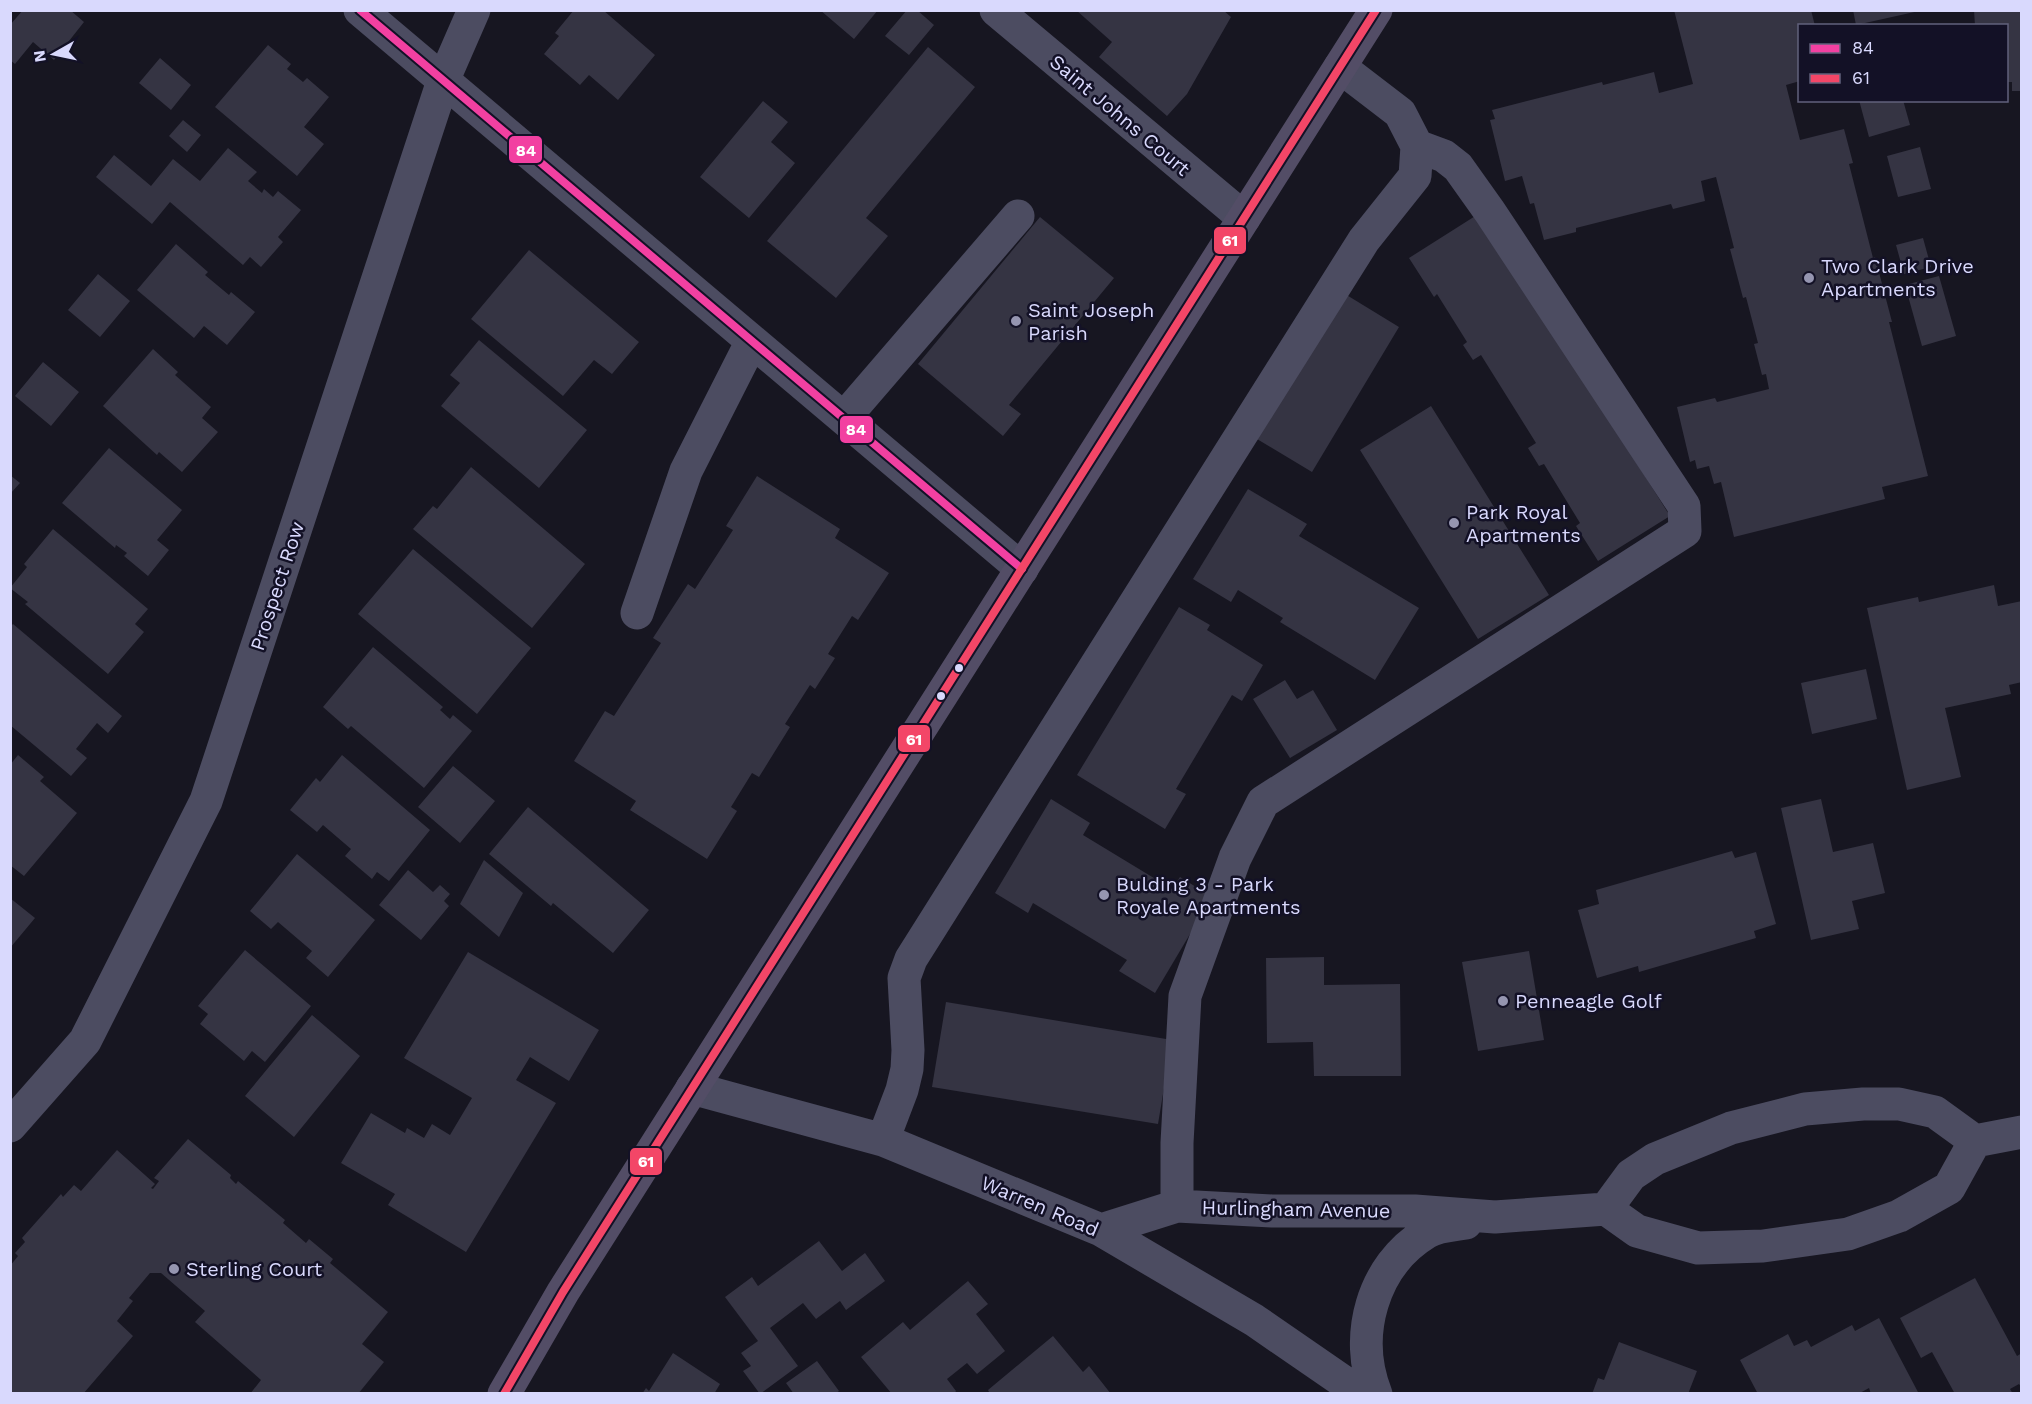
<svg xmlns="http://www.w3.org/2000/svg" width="2032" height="1404" viewBox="0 0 2032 1404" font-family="'Work Sans',sans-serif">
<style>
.building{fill:#353443}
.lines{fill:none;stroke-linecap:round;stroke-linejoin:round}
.minor{stroke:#4c4c61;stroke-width:33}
.major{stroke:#534d66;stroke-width:33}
.bus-1-casing{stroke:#131126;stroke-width:12}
.bus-2-casing{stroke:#131126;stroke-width:12}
.bus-1{stroke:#f240a1;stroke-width:8}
.bus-2{stroke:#f34667;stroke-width:8}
.poi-dot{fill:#9595b0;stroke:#131126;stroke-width:2}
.bus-dot{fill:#d9d9fd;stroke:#131126;stroke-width:2}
.labels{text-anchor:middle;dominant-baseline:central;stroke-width:5;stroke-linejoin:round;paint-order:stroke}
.street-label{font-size:20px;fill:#d9d9fd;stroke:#131126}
.poi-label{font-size:20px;fill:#d9d9fd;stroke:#131126;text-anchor:start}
.line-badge{stroke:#131126;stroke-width:2}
.badge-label{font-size:16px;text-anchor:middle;font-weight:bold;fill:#fff}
</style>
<rect width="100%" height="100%" fill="#171621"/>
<!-- building -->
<path class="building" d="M 23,10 L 70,10 L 84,22 L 54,60 L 33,42 L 15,64 L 10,60 L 10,25 Z
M 574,10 L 603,10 L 655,55 L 618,100 L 589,75 L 580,85 L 544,54 L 559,36 L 555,33 Z
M 820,10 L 878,10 L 854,39 Z
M 907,10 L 917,10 L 934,25 L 909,55 L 885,36 Z
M 1076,10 L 1223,10 L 1231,17 L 1187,94 L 1167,116 L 1099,57 L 1112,42 Z
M 1674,10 L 1811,10 L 1815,26 L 1800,26 L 1800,81 L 1786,85 L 1800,140 L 1844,129 L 1853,163 L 1849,164 L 1873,258 L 1875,257 L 1892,322 L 1889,322 L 1928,476 L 1882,487 L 1885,499 L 1734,537 L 1721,482 L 1714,484 L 1709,466 L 1697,469 L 1695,460 L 1690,462 L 1677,407 L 1715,398 L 1717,402 L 1769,389 L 1766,374 L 1762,375 L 1754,344 L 1758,343 L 1746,297 L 1743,298 L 1730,249 L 1734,248 L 1716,177 L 1701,181 L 1705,201 L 1673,209 L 1671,204 L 1576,228 L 1576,232 L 1544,240 L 1534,203 L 1530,204 L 1522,176 L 1505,181 L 1490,120 L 1495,119 L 1492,110 L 1602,82 L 1603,85 L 1654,72 L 1659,93 L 1693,84 Z
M 1853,10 L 1919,10 L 1919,11 L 1856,25 Z
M 1974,10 L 2022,10 L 2022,91 L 2012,91 L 2012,82 L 2006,82 L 2006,26 L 1975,26 Z
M 268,45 L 291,64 L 287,69 L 303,82 L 307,78 L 329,97 L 304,127 L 324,144 L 297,176 L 215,107 Z
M 928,47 L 975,87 L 866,218 L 888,236 L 836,298 L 767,241 Z
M 160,58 L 191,85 L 171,110 L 139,83 Z
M 1859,100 L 1903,100 L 1910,125 L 1869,137 Z
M 763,101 L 788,122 L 771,142 L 795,163 L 749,218 L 700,177 Z
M 183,120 L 201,135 L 187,152 L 169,136 Z
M 1920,147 L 1931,189 L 1898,197 L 1887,156 Z
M 228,148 L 257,172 L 248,181 L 262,193 L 264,189 L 273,197 L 278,191 L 301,210 L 278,237 L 283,242 L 261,267 L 250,257 L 243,265 L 170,202 L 152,224 L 96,177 L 114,155 L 151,186 L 173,159 L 200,181 Z
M 1480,213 L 1670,516 L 1598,561 L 1576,526 L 1580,523 L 1544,464 L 1539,466 L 1528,448 L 1536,443 L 1481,355 L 1473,360 L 1463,345 L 1467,342 L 1437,294 L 1434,297 L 1409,258 Z
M 1040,217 L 1114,278 L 1009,405 L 1021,414 L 1003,436 L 918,364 Z
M 1923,238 L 1931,267 L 1904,274 L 1896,245 Z
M 176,244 L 208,272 L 205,275 L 229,295 L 231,292 L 255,312 L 227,345 L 204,326 L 194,338 L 137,290 Z
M 529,250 L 639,342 L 612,374 L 594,360 L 563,396 L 471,319 Z
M 98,274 L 130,301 L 100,337 L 68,310 Z
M 1939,276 L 1956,336 L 1922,346 L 1905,285 Z
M 1345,294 L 1399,327 L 1312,472 L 1257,439 Z
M 479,340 L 587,430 L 539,488 L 441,406 L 460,383 L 450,375 Z
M 153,349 L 178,372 L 175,375 L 211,407 L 202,418 L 218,432 L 182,472 L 159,452 L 157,455 L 103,406 Z
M 43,362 L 79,392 L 51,426 L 15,396 Z
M 1431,406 L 1549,595 L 1478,639 L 1360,450 Z
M 109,448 L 182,510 L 157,540 L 169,550 L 148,576 L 124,556 L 127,553 L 116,545 L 115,548 L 62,503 Z
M 471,467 L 585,564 L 532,628 L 413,529 L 433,506 L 437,509 Z
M 10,475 L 20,483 L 10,494 Z
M 757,476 L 840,529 L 835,538 L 889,573 L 858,620 L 852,616 L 828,654 L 835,658 L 815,689 L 810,685 L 785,724 L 790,727 L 759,777 L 752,773 L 731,807 L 737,811 L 707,859 L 630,810 L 636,801 L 574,761 L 605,711 L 614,716 L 661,643 L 653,638 L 688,584 L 695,589 L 733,530 L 726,526 Z
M 1248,489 L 1307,524 L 1299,536 L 1419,608 L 1375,680 L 1280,622 L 1283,618 L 1238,590 L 1231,602 L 1193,579 Z
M 53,529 L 148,609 L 135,624 L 144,632 L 108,674 L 25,604 L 28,602 L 10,588 L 27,567 L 24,564 Z
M 413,549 L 531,648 L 477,714 L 358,614 Z
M 1994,585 L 1998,606 L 2022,601 L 2022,682 L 2009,685 L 2011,694 L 1945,708 L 1961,777 L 1907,790 L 1867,608 L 1918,597 L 1919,602 Z
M 1179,607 L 1210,625 L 1207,630 L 1263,665 L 1242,701 L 1232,695 L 1176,789 L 1186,794 L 1165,829 L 1077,775 Z
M 13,624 L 122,716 L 108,733 L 97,723 L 76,749 L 87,758 L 71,776 L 10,725 L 10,627 Z
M 373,647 L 443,707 L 440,710 L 450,719 L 453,715 L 472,731 L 424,788 L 351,726 L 348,729 L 323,707 Z
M 1866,669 L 1877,719 L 1812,734 L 1801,683 Z
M 1285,680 L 1297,699 L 1313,690 L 1337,730 L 1290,758 L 1253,699 Z
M 18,755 L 44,777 L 40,781 L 77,813 L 24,876 L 10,865 L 10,765 Z
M 342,755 L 430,830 L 389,881 L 377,872 L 372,879 L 345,856 L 351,849 L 323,825 L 317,832 L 290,810 L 316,778 L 320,782 Z
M 453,766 L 495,801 L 460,843 L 418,807 Z
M 1051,799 L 1090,823 L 1083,835 L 1172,889 L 1180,877 L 1212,897 L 1155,993 L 1119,971 L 1127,960 L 1033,903 L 1028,913 L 995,893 Z
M 1821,799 L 1833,852 L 1873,843 L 1885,893 L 1852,901 L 1859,929 L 1811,940 L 1781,808 Z
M 528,807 L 649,910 L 613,953 L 553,903 L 551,906 L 489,854 Z
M 1732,851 L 1735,858 L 1756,852 L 1776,924 L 1754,931 L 1756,938 L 1639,972 L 1638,966 L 1597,978 L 1578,910 L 1599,904 L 1596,890 Z
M 297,854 L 375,920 L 328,977 L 306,958 L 312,951 L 278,922 L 271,929 L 250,911 Z
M 484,860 L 523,893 L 499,937 L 460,904 Z
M 408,870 L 433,892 L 440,885 L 450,894 L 444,901 L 449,906 L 421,940 L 379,905 Z
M 10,898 L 35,918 L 10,948 Z
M 245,950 L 311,1006 L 265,1062 L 252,1051 L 244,1061 L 200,1024 L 208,1014 L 198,1006 Z
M 1529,951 L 1544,1040 L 1478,1051 L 1462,962 Z
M 468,952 L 599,1030 L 569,1081 L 530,1057 L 516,1080 L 556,1103 L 466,1252 L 388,1205 L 395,1194 L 341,1163 L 371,1113 L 405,1133 L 407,1128 L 424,1138 L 432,1124 L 450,1135 L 472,1098 L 404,1058 Z
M 1324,957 L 1324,985 L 1400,984 L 1401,1076 L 1314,1076 L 1313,1042 L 1267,1043 L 1266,958 Z
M 946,1002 L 1172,1040 L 1158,1124 L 932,1087 Z
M 312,1015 L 360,1056 L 294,1137 L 245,1096 Z
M 188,1139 L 231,1175 L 230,1178 L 236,1184 L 238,1181 L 285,1220 L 283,1223 L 306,1243 L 309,1239 L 333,1259 L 330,1263 L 388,1312 L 362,1344 L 384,1362 L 358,1394 L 250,1394 L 261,1380 L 195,1322 L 205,1311 L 161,1273 L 150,1273 L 129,1298 L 133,1301 L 117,1321 L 133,1336 L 83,1394 L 10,1394 L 10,1266 L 18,1256 L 15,1253 L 25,1242 L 22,1238 L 61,1194 L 63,1197 L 74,1185 L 81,1191 L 117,1150 L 155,1184 L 151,1188 L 153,1189 L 159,1181 L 154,1178 Z
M 819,1241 L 842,1271 L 865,1253 L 885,1281 L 846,1310 L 840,1301 L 816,1319 L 803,1303 L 770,1328 L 798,1366 L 760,1394 L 743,1371 L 751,1366 L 741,1353 L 758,1341 L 725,1297 L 752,1277 L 758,1286 Z
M 1975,1278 L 2017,1356 L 2022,1353 L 2022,1388 L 2019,1384 L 2010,1389 L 2013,1394 L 1955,1394 L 1932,1352 L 1921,1358 L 1900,1318 Z
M 968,1281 L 988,1304 L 976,1314 L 1005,1351 L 977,1374 L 967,1363 L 947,1379 L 956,1391 L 954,1394 L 892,1394 L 861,1357 L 903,1322 L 910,1330 Z
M 1879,1318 L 1919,1394 L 1871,1394 L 1869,1388 L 1858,1394 L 1758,1394 L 1740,1360 L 1788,1334 L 1794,1346 L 1807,1340 L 1811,1347 L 1852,1325 L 1855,1331 Z
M 1053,1336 L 1083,1372 L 1089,1366 L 1111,1394 L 990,1394 L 988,1390 Z
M 1619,1342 L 1697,1371 L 1688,1394 L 1592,1394 L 1598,1378 L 1604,1380 Z
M 673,1353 L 720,1384 L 714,1394 L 642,1394 L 646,1388 L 649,1391 Z
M 817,1361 L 839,1391 L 835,1394 L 794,1394 L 786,1383 Z"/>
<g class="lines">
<!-- minor -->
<path class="minor" d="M 360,10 L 1022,569
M 996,10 L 1244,218
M 844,418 L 1018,216
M 637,613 L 686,471 L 752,341
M 692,1088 L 883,1140 L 1101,1230 L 1254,1320 L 1344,1382 L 1356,1394
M 10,1126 L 85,1041 L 206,801 L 443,81 L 474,10
M 883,1140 L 902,1090 L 907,1069 L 908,1050 L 904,978 L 911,959 L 1364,240 L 1415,176 L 1417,146 L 1400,113 L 1340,67
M 1177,1206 L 1177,1143 L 1185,996 L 1235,858 L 1263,802 L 1685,531 L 1684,506 L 1490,212 L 1458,167 L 1444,156 L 1417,146
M 1606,1209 L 1631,1175 L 1655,1159 L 1731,1128 L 1805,1109 L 1863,1104 L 1899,1104 L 1935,1112 L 1975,1141 L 2022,1132
M 1101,1230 L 1177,1206 L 1272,1211 L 1415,1211 L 1495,1217 L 1606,1209 L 1637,1231 L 1698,1248 L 1763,1246 L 1848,1234 L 1899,1216 L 1949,1188 L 1975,1141
M 1376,1394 C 1353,1336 1372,1266 1426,1233 C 1436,1226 1454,1225 1466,1223"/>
<!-- major -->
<path class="major" d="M 504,1394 L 563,1292 L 1376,10"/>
<defs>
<path id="bus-1" d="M 360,10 L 1022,569"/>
<path id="bus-2" d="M 504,1394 L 563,1292 L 1376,10"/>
</defs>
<!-- bus-1 casing -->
<use href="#bus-1" class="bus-1-casing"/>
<!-- bus-2 casing -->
<use href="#bus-2" class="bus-2-casing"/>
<!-- bus-1 -->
<use href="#bus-1" class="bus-1"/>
<!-- bus-2 -->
<use href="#bus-2" class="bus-2"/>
</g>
<!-- markers -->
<g class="poi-dot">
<circle cx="1809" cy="278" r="6"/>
<circle cx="1016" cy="321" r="6"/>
<circle cx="1454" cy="523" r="6"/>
<circle cx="1104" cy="895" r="6"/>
<circle cx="1503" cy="1001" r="6"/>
<circle cx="174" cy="1269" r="6"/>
</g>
<g class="bus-dot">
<circle cx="959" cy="668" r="5"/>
<circle cx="941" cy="696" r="5"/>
</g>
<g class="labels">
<!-- street labels -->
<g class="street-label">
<text transform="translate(1120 115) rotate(40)">Saint Johns Court</text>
<text transform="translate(277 586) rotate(-72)">Prospect Row</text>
<text transform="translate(1040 1206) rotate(23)">Warren Road</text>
<text transform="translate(1296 1209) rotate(1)">Hurlingham Avenue</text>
</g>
<!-- poi labels -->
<g class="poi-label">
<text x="1821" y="266">Two Clark Drive<tspan x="1821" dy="23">Apartments</tspan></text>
<text x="1028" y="310">Saint Joseph<tspan x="1028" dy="23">Parish</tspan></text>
<text x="1466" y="512">Park Royal<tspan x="1466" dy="23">Apartments</tspan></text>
<text x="1116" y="884">Bulding 3 - Park<tspan x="1116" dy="23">Royale Apartments</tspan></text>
<text x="1515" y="1001">Penneagle Golf</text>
<text x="186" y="1269">Sterling Court</text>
</g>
</g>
<g class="line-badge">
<rect x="508" y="135" width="35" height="29" rx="6" fill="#f240a1"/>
<rect x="1213" y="226" width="34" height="29" rx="6" fill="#f34667"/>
<rect x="839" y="415" width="35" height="29" rx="6" fill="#f240a1"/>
<rect x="897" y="724" width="34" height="29" rx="6" fill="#f34667"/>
<rect x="629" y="1147" width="34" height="29" rx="6" fill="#f34667"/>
</g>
<g class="badge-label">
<text x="526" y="156">84</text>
<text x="1230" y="246">61</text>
<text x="856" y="435">84</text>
<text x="914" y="745">61</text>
<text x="646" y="1167">61</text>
</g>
<!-- border -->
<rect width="2032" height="1404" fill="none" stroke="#d9d9fd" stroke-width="24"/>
<!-- legend -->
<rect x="1798" y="24" width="210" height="78" fill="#131126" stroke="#62617c" stroke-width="1.5"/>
<rect x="1810" y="44" width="30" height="9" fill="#f240a1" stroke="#62617c" stroke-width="1.5"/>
<text x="1852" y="54" font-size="18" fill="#d9d9fd">84</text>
<rect x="1810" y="74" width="30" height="9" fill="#f34667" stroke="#62617c" stroke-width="1.5"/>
<text x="1852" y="84" font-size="18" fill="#d9d9fd">61</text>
<!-- north arrow -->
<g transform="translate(54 54) rotate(261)" stroke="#131126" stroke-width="4.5" paint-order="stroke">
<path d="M0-4.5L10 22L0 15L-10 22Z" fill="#d9d9fd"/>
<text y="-9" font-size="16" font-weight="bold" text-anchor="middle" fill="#d9d9fd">N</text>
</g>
</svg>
